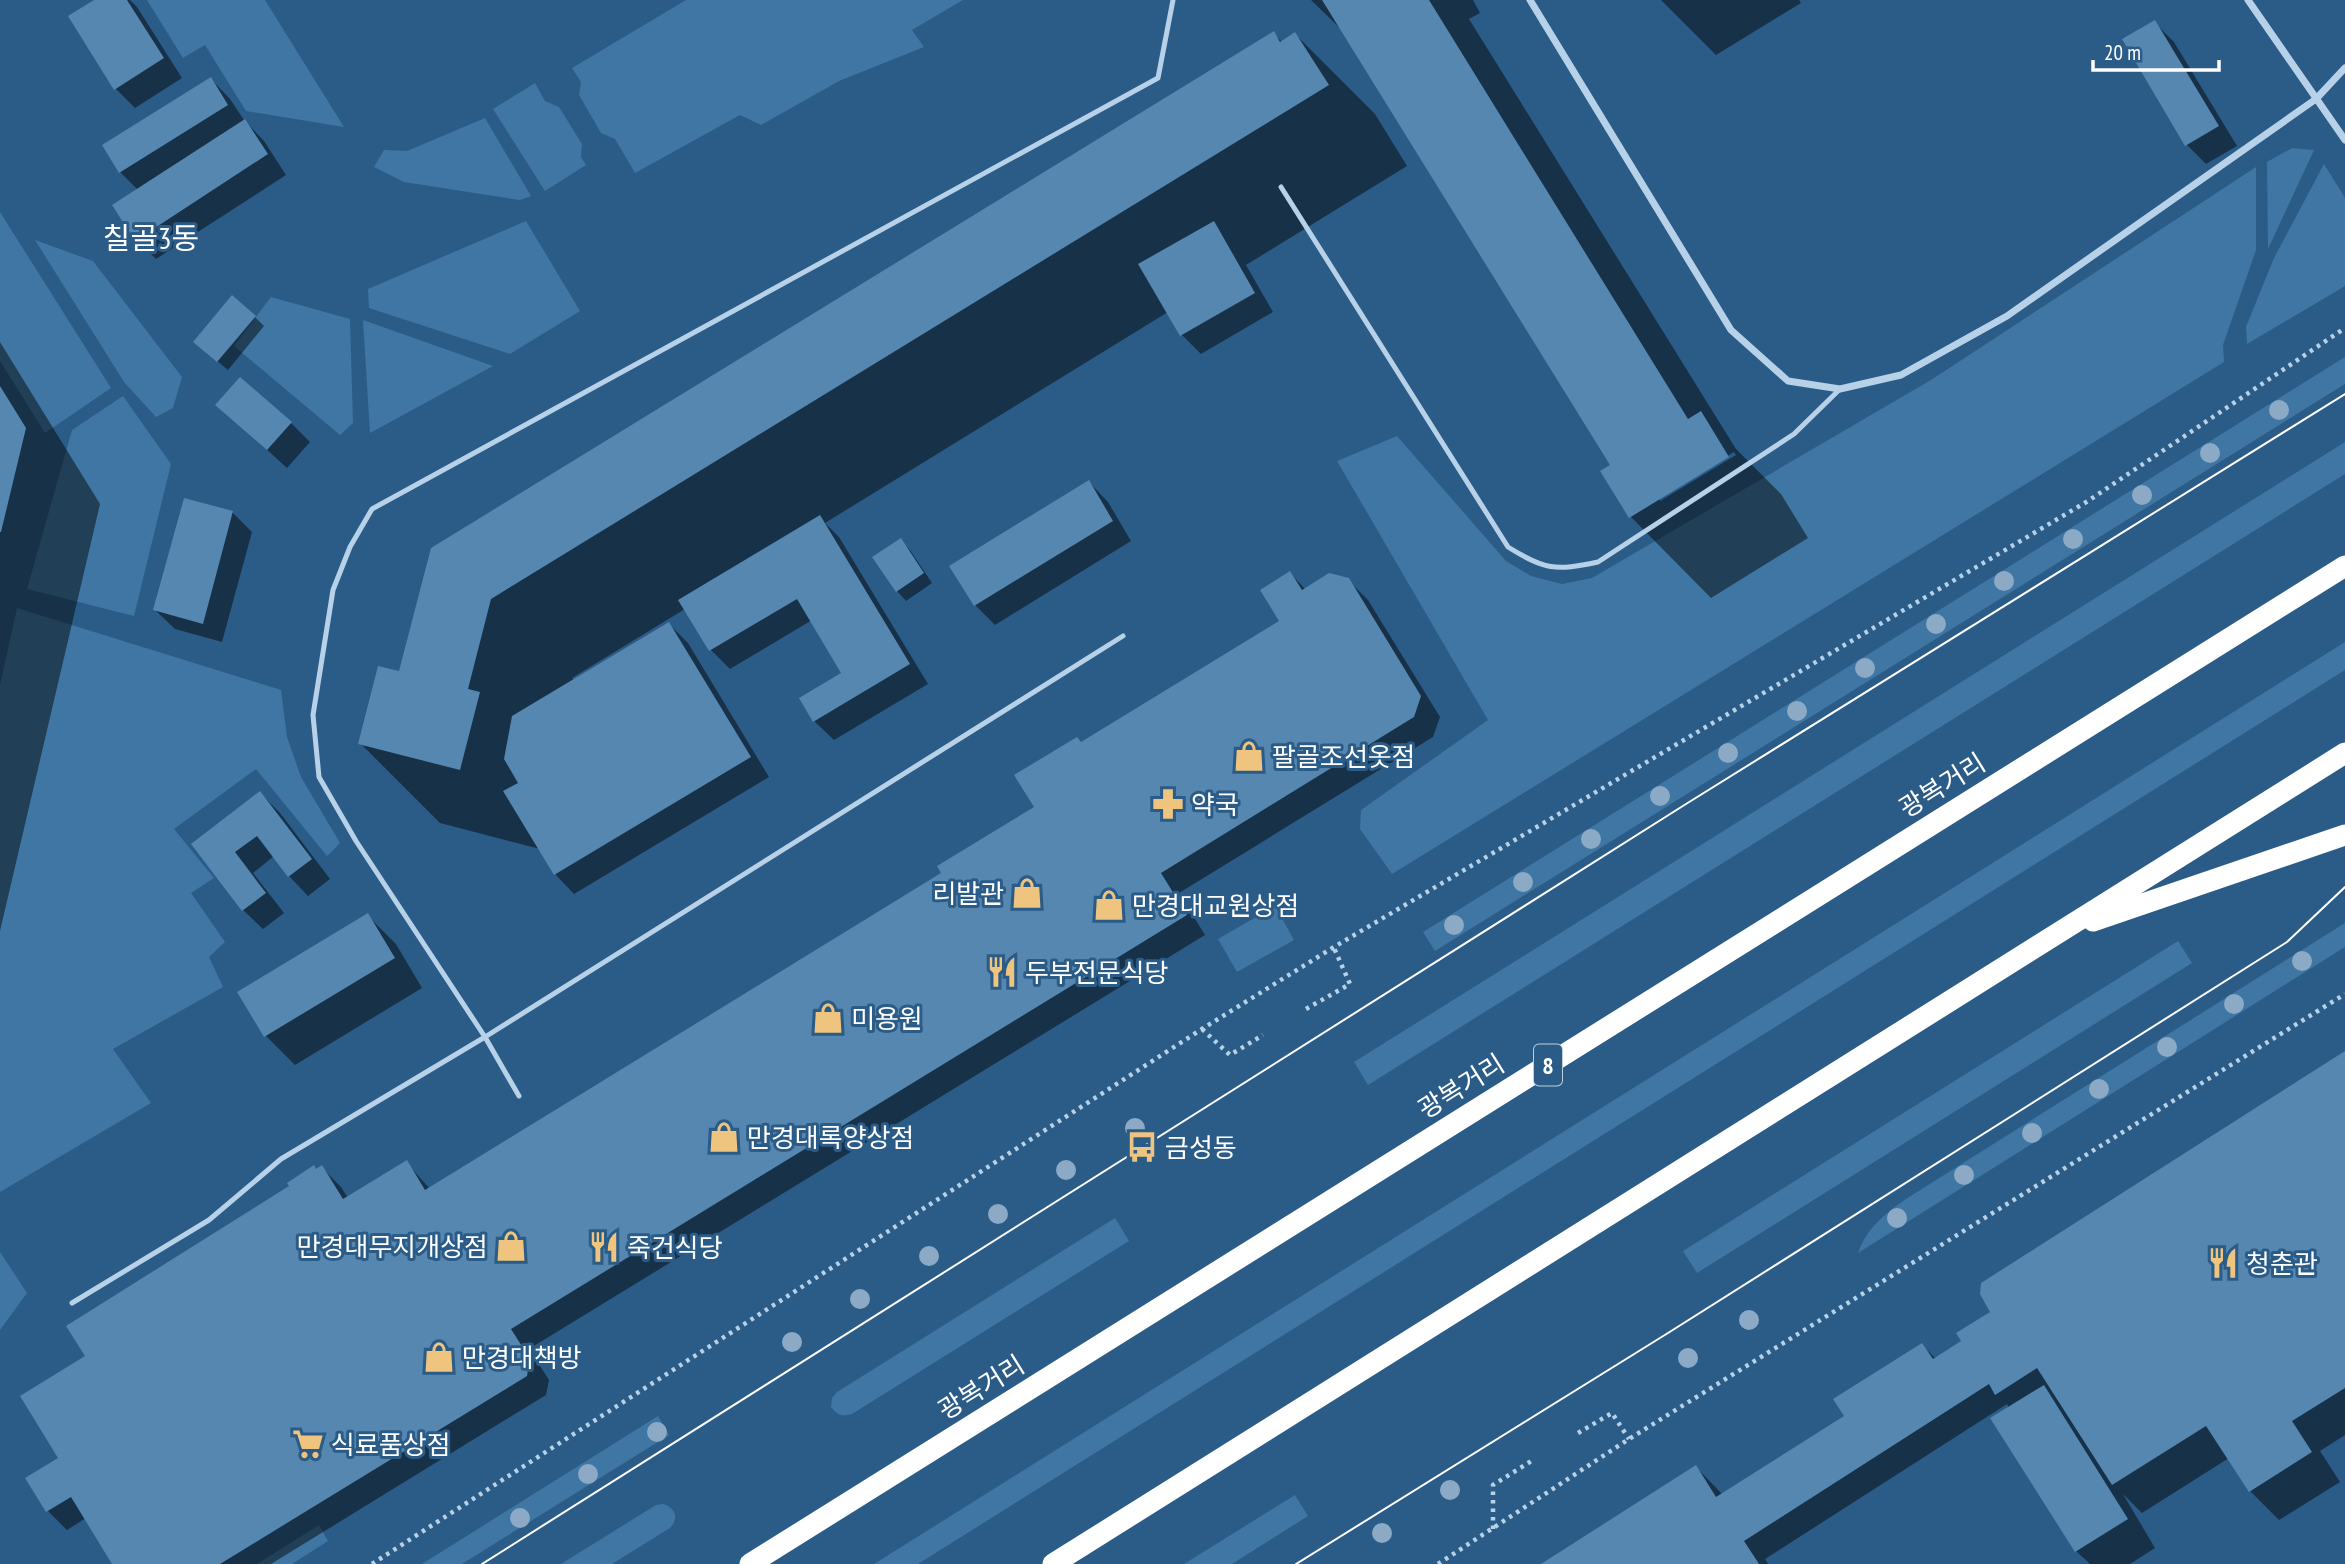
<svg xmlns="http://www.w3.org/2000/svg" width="2345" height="1564" viewBox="0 0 2345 1564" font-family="'PT Sans Narrow','Noto Sans KR',sans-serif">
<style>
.green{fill:#3f76a4}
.shadow{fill:#0007;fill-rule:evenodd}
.building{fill:#5687b1}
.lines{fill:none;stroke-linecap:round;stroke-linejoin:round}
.path{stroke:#b7d2e8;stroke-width:4.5;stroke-dasharray:3.5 5;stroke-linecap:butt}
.lane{stroke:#b7d2e8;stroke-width:5}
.street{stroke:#b7d2e8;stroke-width:7}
.highway{stroke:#fff;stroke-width:21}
.tram{stroke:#fff;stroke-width:2}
.tree{fill:#8caac5}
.labels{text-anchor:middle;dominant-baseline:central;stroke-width:6;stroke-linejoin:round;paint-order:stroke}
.shield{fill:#2b5c88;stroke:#bfcedb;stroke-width:2}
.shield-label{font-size:24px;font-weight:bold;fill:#fff}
.poi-label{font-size:26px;fill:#fff;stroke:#2b5c88;text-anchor:start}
.street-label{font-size:26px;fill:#fff;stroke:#2b5c88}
.quarter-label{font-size:30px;fill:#fff;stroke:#2b5c88}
</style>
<rect width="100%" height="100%" fill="#2b5c88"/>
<!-- green -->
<path class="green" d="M 147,0 L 265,0 L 344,127 L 246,111 L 205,45 L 183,58 Z
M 686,0 L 963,0 L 912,30 L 924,47 L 839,81 L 761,125 L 740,115 L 635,173 L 615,139 L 601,133 L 579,95 L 581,82 L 572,68 Z
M 535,83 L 545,101 L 559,107 L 582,144 L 581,157 L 586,165 L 545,191 L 493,109 Z
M 485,118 L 531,196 L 520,200 L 404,182 L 374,167 L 384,150 L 407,151 Z
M 2292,148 L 2314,150 L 2268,249 L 2267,162 Z
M 2324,164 L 2345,198 L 2345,286 L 2247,344 L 2246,327 L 2274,258 Z
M 2256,167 L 2256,250 L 2223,345 L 2224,362 L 1392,874 L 1360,829 L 1361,810 L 1488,720 L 1337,461 L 1397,436 L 1506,561 L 1531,576 L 1562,584 L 1592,578 L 1931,380 Z
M 0,212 L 111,388 L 45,433 L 0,361 Z
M 526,221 L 580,311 L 510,354 L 369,308 L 368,289 Z
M 35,240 L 93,261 L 182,377 L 173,408 L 156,417 L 124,382 Z
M 271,297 L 350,319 L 353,423 L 340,435 L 234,346 Z
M 363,320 L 493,366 L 370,433 Z
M 2345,357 L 2345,384 L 1435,951 L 1423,932 Z
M 123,396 L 171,464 L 134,616 L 27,589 L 72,430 Z
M 2345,442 L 2345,474 L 1368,1085 L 1354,1062 Z
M 17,608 L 281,690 L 287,737 L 301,777 L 340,843 L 327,856 L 256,769 L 174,829 L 214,878 L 191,893 L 225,942 L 209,957 L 223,987 L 113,1049 L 151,1103 L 0,1192 L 0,685 Z
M 2345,642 L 2345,670 L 918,1564 L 874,1564 Z
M 1275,906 L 1294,940 L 1237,972 L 1218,939 Z
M 2345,923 L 2345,947 L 1858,1253 C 1867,1227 1887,1212 1909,1197 Z
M 2178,941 L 2192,963 L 1697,1273 L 1683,1251 Z
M 1115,1218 L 1129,1241 L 852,1414 C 842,1417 837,1415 831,1407 L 832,1398 L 837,1392 Z
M 0,1252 L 27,1293 L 0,1330 Z
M 658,1416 L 669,1435 L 462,1564 L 422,1564 Z
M 1295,1495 L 1308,1516 L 1232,1564 L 1184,1564 Z
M 663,1504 C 676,1508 679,1518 670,1528 L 612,1564 L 561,1564 L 656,1505 Z
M 319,1525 L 328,1541 L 292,1564 L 257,1564 Z"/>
<!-- shadow -->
<path class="shadow" d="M 97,0 L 130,0 L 137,7 L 182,78 L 135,108 L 116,89 Z
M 1311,0 L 1473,0 L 1480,13 L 1469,19 L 1736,449 L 1781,494 L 1808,538 L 1711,598 L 1631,517 L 1602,472 L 1613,465 L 1346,34 ZM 1734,452 L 1736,455 L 1660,501 L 1660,497 Z
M 1661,0 L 1799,0 L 1801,3 L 1716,55 Z
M 2154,22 L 2174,42 L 2237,146 L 2206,164 L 2187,145 Z
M 1273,33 L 1282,42 L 1295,34 L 1375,114 L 1407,166 L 1246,265 L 1273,312 L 1201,354 L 1182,335 L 1168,312 L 825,523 L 839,537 L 928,684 L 834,740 L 814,721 L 844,673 L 812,620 L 730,669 L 711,650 L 685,609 L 572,678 L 574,681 L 669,624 L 688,643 L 769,777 L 574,894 L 555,874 L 540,849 L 440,823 L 360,743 L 400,673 L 433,549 Z
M 211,79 L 230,99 L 244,120 L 264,141 L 286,175 L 156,259 L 137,240 L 138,190 L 120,172 L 104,146 Z
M 255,317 L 264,326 L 228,370 L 205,351 Z
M 0,342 L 100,504 L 0,931 Z
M 218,405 L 291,423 L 310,442 L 287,468 Z
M 1089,482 L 1108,502 L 1131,541 L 995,625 L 975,605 L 951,566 Z
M 232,512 L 252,532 L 222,642 L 175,629 L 155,610 Z
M 900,540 L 910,550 L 932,583 L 906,601 L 897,591 Z
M 1290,573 L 1306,590 L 1348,580 L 1368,600 L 1440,717 L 1433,737 L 1179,893 L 1205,935 L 529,1349 L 549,1380 L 546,1395 L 271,1564 L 114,1564 L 86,1518 L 67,1530 L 48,1511 L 88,1357 L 317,1171 L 322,1168 L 341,1187 L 348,1198 L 406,1162 L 430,1189 L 944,874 L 1036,808 L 1081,744 L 1281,621 Z
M 260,793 L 280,813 L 330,879 L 308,896 L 289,876 L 274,856 L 253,873 L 284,913 L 263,929 L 243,910 L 193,844 Z
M 367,915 L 396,944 L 422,988 L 295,1065 L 266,1036 L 239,992 Z
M 2345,1053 L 2345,1435 L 2320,1451 L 2340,1482 L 2279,1520 L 2250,1491 L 2229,1458 L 2142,1513 L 2123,1494 L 2155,1548 L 2130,1564 L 2090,1564 L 2076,1551 L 2007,1404 L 1765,1559 L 1768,1564 L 1544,1564 L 1696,1467 L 1723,1495 L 1846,1416 L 1922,1345 L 1936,1359 L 1964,1342 L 1992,1312 Z"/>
<!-- building -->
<path class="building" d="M 94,0 L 127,0 L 164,58 L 114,90 L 68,16 Z
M 1322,0 L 1429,0 L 1688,419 L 1701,411 L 1729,457 L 1629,518 L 1600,471 L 1610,465 Z
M 2155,20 L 2219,126 L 2185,146 L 2122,39 Z
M 1274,31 L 1280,42 L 1295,32 L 1329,85 L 491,599 L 468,689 L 480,692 L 460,770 L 358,744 L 378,666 L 399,671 L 431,548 Z
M 211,77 L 228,105 L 119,173 L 102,145 Z
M 245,119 L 268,154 L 135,241 L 112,205 Z
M 1214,221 L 1255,293 L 1180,336 L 1138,264 Z
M 232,295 L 256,316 L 217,362 L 193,342 Z
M 240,377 L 292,422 L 267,450 L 215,405 Z
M 0,386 L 26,428 L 1,532 L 0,532 Z
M 1089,480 L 1113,521 L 974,606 L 949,566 Z
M 184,498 L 233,511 L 203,624 L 153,610 Z
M 820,515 L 910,664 L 813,722 L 799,698 L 841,673 L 797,599 L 709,651 L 678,600 Z
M 901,538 L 924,573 L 896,592 L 872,557 Z
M 1290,571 L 1302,590 L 1329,573 L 1349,578 L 1421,696 L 1414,717 L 1161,873 L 1187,915 L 511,1329 L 530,1359 L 527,1376 L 220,1564 L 112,1564 L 71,1497 L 46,1512 L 25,1478 L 58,1458 L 20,1396 L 85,1356 L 66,1326 L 289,1186 L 287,1183 L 314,1165 L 316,1169 L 322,1165 L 343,1199 L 407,1160 L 425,1190 L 941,873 L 937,866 L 1034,807 L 1014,775 L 1077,737 L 1081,742 L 1279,621 L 1260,590 Z
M 669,622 L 751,757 L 554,875 L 503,791 L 518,783 L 504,759 L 512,716 Z
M 260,791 L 312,859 L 288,877 L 257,836 L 235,852 L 266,893 L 242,911 L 191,844 Z
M 368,913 L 395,958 L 264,1037 L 237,992 Z
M 2345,1051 L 2345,1388 L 2292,1421 L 2312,1452 L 2249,1492 L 2206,1426 L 2112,1485 L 2037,1368 L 1995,1395 L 1989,1384 L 1744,1541 L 1759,1564 L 1541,1564 L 1696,1465 L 1716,1497 L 1844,1416 L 1833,1399 L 1922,1343 L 1933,1359 L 1961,1341 L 1956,1333 L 1990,1312 L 1980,1294 L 1981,1283 Z
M 2044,1385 L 2128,1519 L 2075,1552 L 1990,1418 Z"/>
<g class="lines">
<!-- path -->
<path class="path" d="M 1306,1009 L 1350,984 L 1334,948
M 1202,1029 L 1230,1055 L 1263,1035
M 1578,1433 L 1612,1413 L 1629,1439
M 1493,1529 L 1493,1485 L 1533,1460
M 372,1564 L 1202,1029 L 1334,947 L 2088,501 L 2345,328
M 1438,1564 L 1629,1439 L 2345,994"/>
<!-- lane -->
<path class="lane" d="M 1281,187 L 1508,547 C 1545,570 1555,571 1598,562 L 1794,434 L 1840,389
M 519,1096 L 485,1037 L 356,841 L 319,777 L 313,715 L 333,590 L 350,547 L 372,509 L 1158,78 L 1173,0
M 72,1303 L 209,1220 L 281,1159 L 485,1037 L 1123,636"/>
<!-- street -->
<path class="street" d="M 1530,0 L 1731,330 L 1788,381 L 1840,389 L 1901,375 L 2007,316 L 2316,99 L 2345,68
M 2248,0 L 2345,140"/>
<!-- highway -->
<path class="highway" d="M 2093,921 L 2345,835
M 750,1564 L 2345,566
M 1053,1564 L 2345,753"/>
<!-- tram -->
<path class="tram" d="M 482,1564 L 1686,804 L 2345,394
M 1296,1564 L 1668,1333 L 2287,942 L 2345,887"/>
</g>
<!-- trees -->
<g class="tree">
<circle cx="2279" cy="410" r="10"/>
<circle cx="2210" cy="453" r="10"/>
<circle cx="2142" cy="495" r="10"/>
<circle cx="2073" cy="539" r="10"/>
<circle cx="2004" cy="581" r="10"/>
<circle cx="1936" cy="624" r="10"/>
<circle cx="1865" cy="668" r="10"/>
<circle cx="1797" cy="711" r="10"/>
<circle cx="1728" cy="753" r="10"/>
<circle cx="1660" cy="796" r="10"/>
<circle cx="1591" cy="839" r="10"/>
<circle cx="1523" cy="882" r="10"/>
<circle cx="1454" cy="925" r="10"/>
<circle cx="2302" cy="961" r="10"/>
<circle cx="2234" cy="1004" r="10"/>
<circle cx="2167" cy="1047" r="10"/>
<circle cx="2099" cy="1089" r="10"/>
<circle cx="1135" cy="1128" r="10"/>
<circle cx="2032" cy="1133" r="10"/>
<circle cx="1066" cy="1170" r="10"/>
<circle cx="1964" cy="1175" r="10"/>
<circle cx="998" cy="1214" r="10"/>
<circle cx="1897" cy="1218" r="10"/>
<circle cx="929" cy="1256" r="10"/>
<circle cx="860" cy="1299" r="10"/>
<circle cx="1749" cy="1320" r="10"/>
<circle cx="792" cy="1342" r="10"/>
<circle cx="1688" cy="1358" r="10"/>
<circle cx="657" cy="1432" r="10"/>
<circle cx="588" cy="1474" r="10"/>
<circle cx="1450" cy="1490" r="10"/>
<circle cx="520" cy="1518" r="10"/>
<circle cx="1382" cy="1533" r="10"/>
</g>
<!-- icons -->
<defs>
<symbol id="shop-bare" viewBox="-9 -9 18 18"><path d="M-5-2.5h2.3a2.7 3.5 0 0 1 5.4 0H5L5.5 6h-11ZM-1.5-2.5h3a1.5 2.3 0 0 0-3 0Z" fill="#eec47f" stroke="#2b5c88" stroke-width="2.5" paint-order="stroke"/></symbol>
<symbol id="pharmacy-bare" viewBox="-9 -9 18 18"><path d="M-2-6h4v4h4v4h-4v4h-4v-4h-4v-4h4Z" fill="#eec47f" stroke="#2b5c88" stroke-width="2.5" paint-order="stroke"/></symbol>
<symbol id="restaurant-bare" viewBox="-9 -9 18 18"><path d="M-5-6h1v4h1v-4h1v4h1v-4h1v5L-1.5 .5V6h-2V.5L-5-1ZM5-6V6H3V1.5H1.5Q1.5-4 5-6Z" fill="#eec47f" stroke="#2b5c88" stroke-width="2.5" paint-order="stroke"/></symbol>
<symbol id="bus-bare" viewBox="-9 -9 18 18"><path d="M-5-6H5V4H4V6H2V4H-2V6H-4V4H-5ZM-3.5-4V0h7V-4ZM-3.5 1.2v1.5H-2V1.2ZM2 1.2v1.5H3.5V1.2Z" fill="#eec47f" stroke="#2b5c88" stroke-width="2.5" paint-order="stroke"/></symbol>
<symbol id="supermarket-bare" viewBox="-9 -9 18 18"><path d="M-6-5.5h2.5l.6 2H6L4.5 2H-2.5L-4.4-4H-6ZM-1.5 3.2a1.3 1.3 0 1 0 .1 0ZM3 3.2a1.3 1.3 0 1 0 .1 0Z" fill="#eec47f" stroke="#2b5c88" stroke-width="2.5" paint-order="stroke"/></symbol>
</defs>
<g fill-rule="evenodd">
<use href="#shop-bare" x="1227" y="734" width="44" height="44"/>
<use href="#pharmacy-bare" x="1146" y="782" width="44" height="44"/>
<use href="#shop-bare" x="1005" y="871" width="44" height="44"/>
<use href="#shop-bare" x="1087" y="883" width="44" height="44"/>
<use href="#restaurant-bare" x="980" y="950" width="44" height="44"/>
<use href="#shop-bare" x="806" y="996" width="44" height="44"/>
<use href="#shop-bare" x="702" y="1115" width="44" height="44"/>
<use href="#bus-bare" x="1120" y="1125" width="44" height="44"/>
<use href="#shop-bare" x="489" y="1224" width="44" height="44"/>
<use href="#restaurant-bare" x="582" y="1225" width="44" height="44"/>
<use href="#restaurant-bare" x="2201" y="1241" width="44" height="44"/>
<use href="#shop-bare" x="417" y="1335" width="44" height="44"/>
<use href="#supermarket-bare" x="286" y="1422" width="44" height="44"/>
</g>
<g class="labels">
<!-- shield labels -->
<rect class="shield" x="1534" y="1044.5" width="28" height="41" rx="5"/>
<g class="shield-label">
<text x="1548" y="1065">8</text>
</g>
<!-- poi labels -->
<g class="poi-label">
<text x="1272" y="756">팔골조선옷점</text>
<text x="1191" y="804">약국</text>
<text x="1004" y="893" text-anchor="end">리발관</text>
<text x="1132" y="905">만경대교원상점</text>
<text x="1025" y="972">두부전문식당</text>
<text x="851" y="1018">미용원</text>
<text x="747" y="1137">만경대록양상점</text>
<text x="1165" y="1147">금성동</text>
<text x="488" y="1246" text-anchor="end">만경대무지개상점</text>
<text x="627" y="1247">죽건식당</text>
<text x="2246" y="1263">청춘관</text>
<text x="462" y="1357">만경대책방</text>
<text x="331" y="1444">식료품상점</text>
</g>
<!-- street labels -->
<g class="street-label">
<text transform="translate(1942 785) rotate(-32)">광복거리</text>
<text transform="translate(1461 1086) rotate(-32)">광복거리</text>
<text transform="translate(981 1387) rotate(-32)">광복거리</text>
</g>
<!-- quarter labels -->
<g class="quarter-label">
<text x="151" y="237">칠골3동</text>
</g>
</g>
<!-- scale -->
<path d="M2093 60v10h126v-10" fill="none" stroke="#ffffff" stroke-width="3.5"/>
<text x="2104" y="60" font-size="21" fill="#ffffff" stroke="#2b5c88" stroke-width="5" paint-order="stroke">20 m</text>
</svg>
